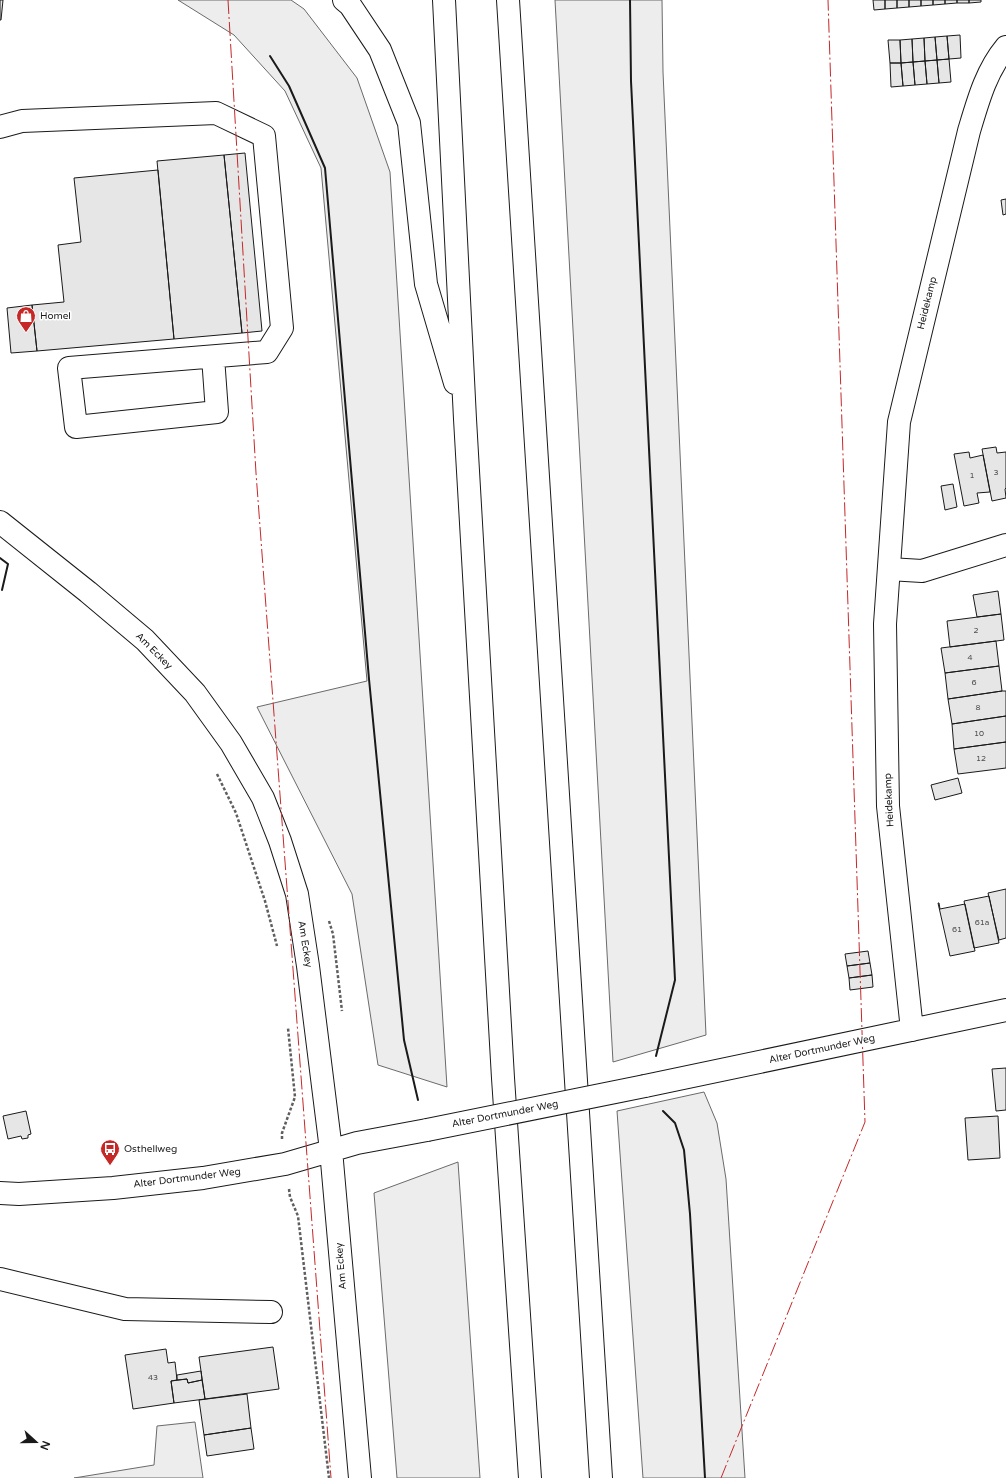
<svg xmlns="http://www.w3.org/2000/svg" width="1006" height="1478" viewBox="0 0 1006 1478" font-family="'Varela Round',sans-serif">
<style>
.built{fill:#ededed;stroke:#6a6a6a}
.building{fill:#e6e6e6;stroke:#1a1a1a}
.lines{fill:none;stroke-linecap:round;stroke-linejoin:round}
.minor-casing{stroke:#1a1a1a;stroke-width:24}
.highway-casing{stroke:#1a1a1a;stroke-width:24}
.path{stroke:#5f5f5f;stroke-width:2.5;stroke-dasharray:3 2;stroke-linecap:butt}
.minor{stroke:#fff;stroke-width:22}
.highway{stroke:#fff;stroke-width:22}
.minor-bridge-casing{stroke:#1a1a1a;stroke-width:24;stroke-linecap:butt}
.minor-bridge{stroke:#fff;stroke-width:22}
.wall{stroke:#1a1a1a;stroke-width:2}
.power{stroke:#c62828;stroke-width:1;stroke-dasharray:14 3 2 3;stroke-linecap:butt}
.labels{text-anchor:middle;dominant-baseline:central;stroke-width:3;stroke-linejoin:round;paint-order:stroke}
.number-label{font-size:8px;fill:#4d4d4d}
.street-label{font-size:10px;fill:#1a1a1a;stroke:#fff}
.poi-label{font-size:10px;fill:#1a1a1a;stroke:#fff;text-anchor:start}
</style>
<rect width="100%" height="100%" fill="#fff"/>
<!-- built -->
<path class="built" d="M 178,0 L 291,0 L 304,9 L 357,78 L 390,172 L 447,1087 L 378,1065 L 352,894 L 257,707 L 367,681 L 321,168 L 285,91 L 234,35 Z
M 555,0 L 662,0 L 663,72 L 706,1035 L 613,1062 Z
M 704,1092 L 717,1123 L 726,1179 L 745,1478 L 643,1478 L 617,1111 Z
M 458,1162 L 480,1478 L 397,1478 L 374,1193 Z
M 195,1422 L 203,1478 L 74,1478 L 154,1465 L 157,1426 Z"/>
<!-- building -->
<path class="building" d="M 0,0 L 3,0 L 1,20 L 0,20 Z
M 873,0 L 885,0 L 885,9 L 874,10 Z
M 885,0 L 897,0 L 897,8 L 885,9 Z
M 897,0 L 909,0 L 909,7 L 897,8 Z
M 909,0 L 921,0 L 921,6 L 909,7 Z
M 921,0 L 933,0 L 933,5 L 921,6 Z
M 933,0 L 945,0 L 945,4 L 933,5 Z
M 945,0 L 957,0 L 957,3 L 945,4 Z
M 957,0 L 969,0 L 969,3 L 957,3 Z
M 969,0 L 981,0 L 981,2 L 969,3 Z
M 960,35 L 961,58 L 949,59 L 947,36 Z
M 947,36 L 949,59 L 937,60 L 935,37 Z
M 935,37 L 937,60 L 925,61 L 924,38 Z
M 924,38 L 925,61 L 913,62 L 912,39 Z
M 912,39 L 913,62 L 901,63 L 900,40 Z
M 888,40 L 900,40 L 901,63 L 890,63 Z
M 949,59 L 951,82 L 939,83 L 937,60 Z
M 937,60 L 939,83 L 927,84 L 925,61 Z
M 925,61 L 927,84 L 915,85 L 913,62 Z
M 913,62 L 915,85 L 903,86 L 901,63 Z
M 890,63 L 901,63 L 903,86 L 891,87 Z
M 245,153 L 262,331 L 242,333 L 224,155 Z
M 224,155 L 242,333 L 174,339 L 157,161 Z
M 158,170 L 174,339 L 37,351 L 32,305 L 64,302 L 58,245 L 81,242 L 74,178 Z
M 1006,199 L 1006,214 L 1003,215 L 1001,200 Z
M 32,305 L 37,351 L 11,353 L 7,308 Z
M 996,447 L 997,453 L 1006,452 L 1006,488 L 1005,489 L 1006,498 L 992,501 L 982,449 Z
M 969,452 L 970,458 L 983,455 L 990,492 L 977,493 L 979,503 L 964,506 L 954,454 Z
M 953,484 L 957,507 L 945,510 L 941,486 Z
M 998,591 L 1001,614 L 977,617 L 973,595 Z
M 1001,614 L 1004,640 L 950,647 L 947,621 Z
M 996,641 L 999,666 L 945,673 L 941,648 Z
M 999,666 L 1002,691 L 948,699 L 945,673 Z
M 1002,691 L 1006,691 L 1006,716 L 952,724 L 948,699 Z
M 1006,716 L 1006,742 L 954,749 L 952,724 Z
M 1006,742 L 1006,768 L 958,774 L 954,749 Z
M 958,778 L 962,793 L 935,800 L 931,785 Z
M 1006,889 L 1006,938 L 999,940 L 988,893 Z
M 989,896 L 999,943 L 974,948 L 964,901 Z
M 938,903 L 939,903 L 940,909 L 965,904 L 975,951 L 950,956 Z
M 868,951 L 870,963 L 847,966 L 845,954 Z
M 870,963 L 872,975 L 849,978 L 847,966 Z
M 872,975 L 873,987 L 850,990 L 849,978 Z
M 1006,1068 L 1006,1110 L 996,1111 L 992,1069 Z
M 26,1111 L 31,1134 L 28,1135 L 28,1138 L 22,1139 L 21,1136 L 8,1139 L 3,1116 Z
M 998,1116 L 1000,1158 L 968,1160 L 965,1118 Z
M 273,1347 L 279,1389 L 205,1399 L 199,1357 Z
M 166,1349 L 168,1363 L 175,1362 L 177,1380 L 171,1381 L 174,1403 L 133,1409 L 125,1355 Z
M 201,1371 L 202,1380 L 188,1383 L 187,1379 L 177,1380 L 177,1375 Z
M 187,1379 L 188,1383 L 202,1380 L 205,1399 L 174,1403 L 171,1381 Z
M 247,1394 L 251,1428 L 204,1435 L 199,1400 Z
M 251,1428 L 254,1449 L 207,1456 L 204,1435 Z"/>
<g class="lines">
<defs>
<path id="minor" d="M 0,127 L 22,121 L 216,113 L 264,136 L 282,328 L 267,352 L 69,368 L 76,427 L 217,412 L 213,357
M 0,522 L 88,592 L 145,640 L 195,693 L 231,743 L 263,798 L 280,841 L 297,894 L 308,966 L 331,1150 L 360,1478
M 889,569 L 922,571 L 1006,545
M 912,1030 L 888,806 L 885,624 L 899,422 L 969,131 C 978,101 986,71 1006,47
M 645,1086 L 1006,1010
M 0,1193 L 19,1194 L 113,1188 L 203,1178 L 285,1164 L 357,1143 L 427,1130
M 0,1279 L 125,1309 L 271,1312"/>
<path id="highway" d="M 344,0 L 350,5 L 380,50 L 409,123 L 426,284 L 455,383
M 444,0 L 465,419 L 503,1078 L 530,1478
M 508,0 L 601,1478"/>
</defs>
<!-- minor casing -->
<use href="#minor" class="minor-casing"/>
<!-- highway casing -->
<use href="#highway" class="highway-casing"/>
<!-- path -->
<path class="path" d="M 217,774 L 236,813 L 265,901 L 277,946
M 329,921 L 333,934 L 342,1011
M 282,1139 L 282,1133 L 295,1097 L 288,1028
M 289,1189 L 290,1197 L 298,1216 L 329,1478"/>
<!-- minor -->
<use href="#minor" class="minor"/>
<!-- highway -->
<use href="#highway" class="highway"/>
<defs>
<path id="minor-bridge" d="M 427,1130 L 645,1086"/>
</defs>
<!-- minor-bridge casing -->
<use href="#minor-bridge" class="minor-bridge-casing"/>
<!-- minor-bridge -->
<use href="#minor-bridge" class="minor-bridge"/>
<!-- wall -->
<path class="wall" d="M 630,0 L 631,81 L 675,980 L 656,1056
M 270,56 L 289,86 L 325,168 L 369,679 L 404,1040 L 418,1100
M 0,558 L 8,564 L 2,590
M 663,1111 L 675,1123 L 684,1150 L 690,1214 L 705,1478"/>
<!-- power -->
<path class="power" d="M 228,0 L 256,473 L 331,1478
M 721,1478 L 865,1122 L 828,0"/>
</g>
<!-- icons -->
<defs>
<symbol id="shop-pin" viewBox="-11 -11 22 30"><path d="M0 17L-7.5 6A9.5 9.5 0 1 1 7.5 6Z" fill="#c62828" stroke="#fff"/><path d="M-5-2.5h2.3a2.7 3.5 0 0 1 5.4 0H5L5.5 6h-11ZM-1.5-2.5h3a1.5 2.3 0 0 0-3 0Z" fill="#fff"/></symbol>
<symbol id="bus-pin" viewBox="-11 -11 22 30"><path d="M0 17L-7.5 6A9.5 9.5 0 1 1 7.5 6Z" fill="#c62828" stroke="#fff"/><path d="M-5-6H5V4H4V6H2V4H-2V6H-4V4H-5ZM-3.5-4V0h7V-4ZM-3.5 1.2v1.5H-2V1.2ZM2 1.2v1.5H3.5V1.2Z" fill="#fff"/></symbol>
</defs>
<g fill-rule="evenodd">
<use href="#shop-pin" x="15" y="305" width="22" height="30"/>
<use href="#bus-pin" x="99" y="1138" width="22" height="30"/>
</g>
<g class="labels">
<!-- number labels -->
<g class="number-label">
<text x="996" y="472">3</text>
<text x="972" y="475">1</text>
<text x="976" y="630">2</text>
<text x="970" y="657">4</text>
<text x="974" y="682">6</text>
<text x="978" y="707">8</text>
<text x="979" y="733">10</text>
<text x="981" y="758">12</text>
<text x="982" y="922">61a</text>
<text x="957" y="929">61</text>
<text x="153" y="1377">43</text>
</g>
<!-- street labels -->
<g class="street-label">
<text transform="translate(927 303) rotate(-76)">Heidekamp</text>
<text transform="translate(154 651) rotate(45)">Am Eckey</text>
<text transform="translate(889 800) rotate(-93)">Heidekamp</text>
<text transform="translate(305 944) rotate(81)">Am Eckey</text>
<text transform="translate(822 1049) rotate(-12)">Alter Dortmunder Weg</text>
<text transform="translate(505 1114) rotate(-11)">Alter Dortmunder Weg</text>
<text transform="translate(187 1178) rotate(-7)">Alter Dortmunder Weg</text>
<text transform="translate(341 1266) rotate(-95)">Am Eckey</text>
</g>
<!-- poi labels -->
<g class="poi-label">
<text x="40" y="316">Homel</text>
<text x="124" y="1149">Osthellweg</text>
</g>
</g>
<!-- north arrow -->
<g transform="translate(36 1442) rotate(111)" stroke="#ffffff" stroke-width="3" paint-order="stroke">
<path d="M0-3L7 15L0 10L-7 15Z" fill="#1a1a1a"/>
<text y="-6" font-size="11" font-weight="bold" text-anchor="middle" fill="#1a1a1a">N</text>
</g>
</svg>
